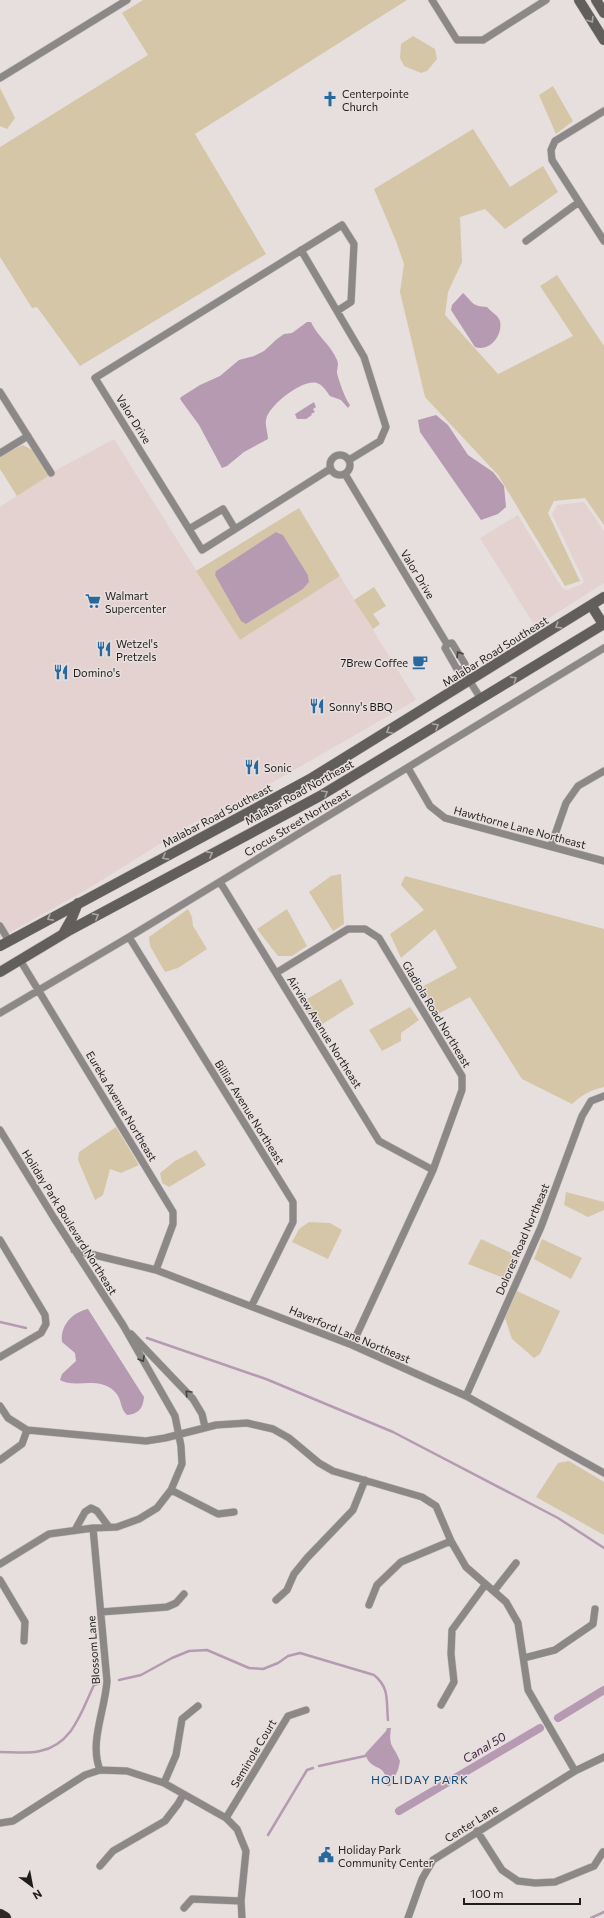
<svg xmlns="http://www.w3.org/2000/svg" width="604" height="1918" viewBox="0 0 604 1918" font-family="Commissioner,sans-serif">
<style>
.built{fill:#e3d2d0}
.green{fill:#d5c6a7;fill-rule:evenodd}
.water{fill:#b69ab1}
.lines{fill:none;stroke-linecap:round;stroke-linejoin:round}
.stream{stroke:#b69ab1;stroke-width:2.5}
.canal{stroke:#b69ab1;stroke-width:8}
.street-casing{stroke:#c3bcbb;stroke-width:8}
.secondary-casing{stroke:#c3bcbb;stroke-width:11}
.highway-casing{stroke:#c3bcbb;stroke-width:13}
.street{stroke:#8b8887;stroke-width:7}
.secondary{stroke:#625e5c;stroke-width:10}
.highway{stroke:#2e2926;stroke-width:12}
.oneway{stroke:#aba5a4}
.oneway2{stroke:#454242}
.labels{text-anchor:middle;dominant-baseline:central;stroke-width:3;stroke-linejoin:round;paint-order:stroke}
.poi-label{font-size:11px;fill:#201d1d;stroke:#e7dfde;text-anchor:start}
.street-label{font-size:11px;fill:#201d1d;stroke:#e7dfde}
.water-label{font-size:12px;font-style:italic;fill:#421d3e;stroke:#e7dfde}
.neighbourhood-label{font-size:12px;letter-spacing:1px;fill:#0c4c7c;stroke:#e7dfde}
</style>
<rect width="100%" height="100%" fill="#e7dfde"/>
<!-- built -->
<path class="built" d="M 114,439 L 240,640 L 340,576 L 416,700 L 235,804 L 195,822 L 86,890 L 0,938 L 0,507 L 51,473 Z
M 584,502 L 604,531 L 604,583 L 513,641 L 532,627 L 533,623 L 480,538 L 518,515 L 562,588 L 567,590 L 582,584 L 584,581 L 552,514 L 557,505 Z"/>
<!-- green -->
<path class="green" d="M 143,0 L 407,0 L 195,134 L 266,254 L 80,366 L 37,307 L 32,308 L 0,257 L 0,147 L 148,55 L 122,13 Z
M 413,36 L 435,49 L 437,59 L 427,71 L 421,73 L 404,66 L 400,58 L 401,44 Z
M 553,86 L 573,121 L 556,134 L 539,95 Z
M 0,88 L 15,118 L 7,129 L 0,126 Z
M 473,129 L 510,187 L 543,166 L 558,192 L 505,229 L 485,209 L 460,217 L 462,262 L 448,292 L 445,315 L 498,374 L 573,336 L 540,286 L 557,275 L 604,346 L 604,525 L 585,498 L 554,501 L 548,513 L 580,581 L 565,586 L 498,475 L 425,397 L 400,292 L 404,264 L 396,241 L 374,189 Z
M 23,445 L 32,450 L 48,476 L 17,496 L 0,469 L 0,457 L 10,451 Z
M 299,508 L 340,576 L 240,640 L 196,571 ZM 277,532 L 283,535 L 308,575 L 309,582 L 303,589 L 246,624 L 216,571 Z
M 374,587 L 386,606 L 373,614 L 380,624 L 373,629 L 354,600 Z
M 341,874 L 344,924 L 333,931 L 309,892 L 331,876 Z
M 405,876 L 604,929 L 604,1087 C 590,1090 582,1095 572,1104 L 522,1079 L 470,997 L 438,1014 L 420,988 L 457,968 L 435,929 L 401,958 L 390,934 L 424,910 L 401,885 Z
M 188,909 L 192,917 L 193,926 L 207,949 L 178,968 L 165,972 L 150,946 L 149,937 Z
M 287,909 L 307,946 L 292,956 L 278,956 L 257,929 Z
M 341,979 L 354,1004 L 318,1027 L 301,1006 L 307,999 Z
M 410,1007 L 419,1020 L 401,1033 L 401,1041 L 382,1051 L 369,1030 Z
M 116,1127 L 139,1165 L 121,1173 L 110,1169 L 103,1195 L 95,1200 L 78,1160 L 79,1152 Z
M 196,1150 L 206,1165 L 169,1187 L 162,1183 L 160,1173 L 175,1161 Z
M 566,1192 L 604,1202 L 604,1210 L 588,1217 L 564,1205 Z
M 309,1222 L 330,1223 L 342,1230 L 328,1259 L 292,1242 L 299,1229 Z
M 481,1239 L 520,1257 L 509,1280 L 468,1264 Z
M 542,1239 L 582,1258 L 571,1279 L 534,1259 Z
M 517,1291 L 560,1311 L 540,1354 L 534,1358 L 512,1339 L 505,1318 Z
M 569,1461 L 604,1482 L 604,1535 L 536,1497 L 558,1463 Z"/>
<!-- water -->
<path class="water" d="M 463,293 C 474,303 471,306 487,307 C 491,312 498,315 500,321 C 503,335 490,352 475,347 L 451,310 L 452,305 Z
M 307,322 L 311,322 C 317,336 331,345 337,360 C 339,364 337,368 337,373 C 339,381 345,399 350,405 L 348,408 L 341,400 L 330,396 C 327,392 323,385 317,383 C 302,379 268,406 266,420 C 265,426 268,433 268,439 L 244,452 L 227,466 L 222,468 L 199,425 L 180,399 L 181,397 L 200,385 L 220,376 L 239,360 L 254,356 L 264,351 L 277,339 L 284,334 L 292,333 Z
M 314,402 L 316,407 L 313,409 L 315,412 L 311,414 L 312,415 L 306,419 L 297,419 L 295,414 Z
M 436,415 L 448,425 L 468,455 L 493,472 L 504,486 L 506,507 L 498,514 L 481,520 L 420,432 L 418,420 Z
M 276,532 L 283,535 L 308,575 L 309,582 L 303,589 L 246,624 L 241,621 L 215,575 L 216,571 Z
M 88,1309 L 144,1397 C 143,1409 138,1414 127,1415 C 120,1409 122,1400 116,1393 C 100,1375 75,1389 60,1380 L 62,1374 L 76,1361 L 75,1353 L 62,1342 C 60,1325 73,1312 88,1309 Z
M 387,1728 L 391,1728 C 388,1748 394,1745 400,1761 L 398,1770 L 390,1786 L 387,1786 C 386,1760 372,1774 365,1754 L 386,1731 Z"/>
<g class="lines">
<!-- stream -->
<path class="stream" d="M 0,1322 L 26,1328
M 147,1338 L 266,1379 L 393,1432 L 558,1518 L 604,1548
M 119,1680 L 141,1675 L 172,1658 L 189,1651 L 207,1650 L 249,1668 L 263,1669 L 278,1663 L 288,1656 L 300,1653 L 374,1675 C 390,1688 386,1701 388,1720
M 0,1752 C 13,1752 28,1754 40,1751 C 73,1744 81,1712 94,1685 L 100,1683
M 319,1766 L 365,1756
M 268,1835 L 307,1770 L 313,1768
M 591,1918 L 604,1912"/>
<!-- canal -->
<path class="canal" d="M 558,1718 L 604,1690
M 399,1811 L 540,1728"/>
<defs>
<path id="street" d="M 432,0 L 457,40 L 483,40 L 546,0
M 0,78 L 127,0
M 604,111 L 555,141 L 551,150 L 552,160 L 604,241
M 526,241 L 579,202
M 301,250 L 364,357 L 386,427 L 380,441 L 349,460
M 0,392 L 51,473
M 0,453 L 28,436
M330 465a10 10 0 1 1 20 0a10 10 0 1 1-20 0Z
M 330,469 L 202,550 L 95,378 L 342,225 L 354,244 L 351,302 L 337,311
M 345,474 L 447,644
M 189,529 L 223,509 L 235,529
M 447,644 L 452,643 L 465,664 L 464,672 L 481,699
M 447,644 L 445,648 L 457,669 L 463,670
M 408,768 L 430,806 L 445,818 L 604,861
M 551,846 L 566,803 L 578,786 L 604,771
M 220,882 L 379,1141 L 433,1170
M 0,926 L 9,941
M 129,937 L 293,1202 L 293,1222 L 252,1305
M 20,960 L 173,1212 L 173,1224 L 156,1270
M 276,973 L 348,929 L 365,929 L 379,938 L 462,1076 L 462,1090 L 433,1170 L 352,1345
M 0,1013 L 129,937 L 604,648
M 0,1130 L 54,1218 L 123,1325 L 175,1416 L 181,1446 L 182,1464 L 171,1490 L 157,1508 L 139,1519 L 117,1527 L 93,1528 L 49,1534 L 0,1564
M 0,1240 L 45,1315 L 46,1324 L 41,1333 L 0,1357
M 74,1250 L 156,1270 L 352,1345 L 466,1396 L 604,1473
M 131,1334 L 193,1399 L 202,1414 L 205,1427
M 466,1396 L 541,1227 L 582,1116 L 591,1101 L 604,1096
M 0,1406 L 8,1418 L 27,1430 L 146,1441 L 165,1438 L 216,1425 L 247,1423 L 273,1429 L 289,1438 L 319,1463 L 333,1471 L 422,1497 L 436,1506 L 451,1541 L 466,1567 L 506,1602 L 518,1623 L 528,1690 L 575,1771
M 0,1460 L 22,1444 L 27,1430
M 171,1490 L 218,1514 L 234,1512
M 93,1528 L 107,1681 C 105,1711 89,1742 100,1770
M 75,1530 L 85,1512 L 91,1508 L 97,1511 L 109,1527
M 0,1580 L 25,1622 L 24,1641
M 494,1591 L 516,1563
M 276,1600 L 287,1590 L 294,1574 L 307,1558 L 353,1510 L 365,1480
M 369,1605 L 377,1585 L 401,1562 L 451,1541
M 101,1612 L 167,1607 L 176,1603 L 184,1594
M 524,1658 L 555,1650 L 593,1624 L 595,1609
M 441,1705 L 454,1682 L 451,1654 L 452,1630 L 485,1585
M 164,1783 L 176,1755 L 182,1719 L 198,1706
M 226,1818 L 288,1716 L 306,1710
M 0,1823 L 13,1821 L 85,1775 L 100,1770 L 127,1771 L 164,1783 L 226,1818 L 237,1829 L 246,1851 L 241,1901 L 242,1918
M 477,1831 L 502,1870 L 518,1881 L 535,1883 L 555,1882 L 594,1866 L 603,1852
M 100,1866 L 113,1851 L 165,1821 L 178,1804 L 183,1795
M 184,1908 L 192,1899 L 241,1901
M 408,1918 L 422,1879 L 433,1860 L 575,1771 L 604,1757"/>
<path id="secondary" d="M 579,0 L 604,40
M 596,0 L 604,13
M 591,605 L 603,624
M 63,934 L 72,918 L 78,903
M 0,946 L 310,779 L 604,597
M 0,972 L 70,930 L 320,796 L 604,624"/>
<path id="highway" d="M 0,1915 L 5,1918"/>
</defs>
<!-- street casing -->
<use href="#street" class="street-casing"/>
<!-- secondary casing -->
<use href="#secondary" class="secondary-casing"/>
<!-- highway casing -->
<use href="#highway" class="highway-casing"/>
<!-- street -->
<use href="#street" class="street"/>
<!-- secondary -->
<use href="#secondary" class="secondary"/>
<!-- highway -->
<use href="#highway" class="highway"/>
</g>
<!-- one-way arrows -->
<defs><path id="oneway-chevron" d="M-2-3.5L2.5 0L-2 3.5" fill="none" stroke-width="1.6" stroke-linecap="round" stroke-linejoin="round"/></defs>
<g class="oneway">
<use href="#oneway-chevron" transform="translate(591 20) rotate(58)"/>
<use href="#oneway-chevron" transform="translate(558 626) rotate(148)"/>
<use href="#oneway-chevron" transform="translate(514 679) rotate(-32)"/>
<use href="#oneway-chevron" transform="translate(436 726) rotate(-31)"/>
<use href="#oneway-chevron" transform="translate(389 731) rotate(149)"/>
<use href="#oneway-chevron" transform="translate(325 793) rotate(-31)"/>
<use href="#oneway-chevron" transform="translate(210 854) rotate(-28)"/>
<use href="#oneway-chevron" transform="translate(165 857) rotate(152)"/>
<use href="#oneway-chevron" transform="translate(96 916) rotate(-29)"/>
<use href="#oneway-chevron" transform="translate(50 918) rotate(151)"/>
</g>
<g class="oneway2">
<use href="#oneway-chevron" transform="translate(459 654) rotate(-122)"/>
<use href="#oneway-chevron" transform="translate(142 1359) rotate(60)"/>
<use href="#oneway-chevron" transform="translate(188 1393) rotate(-133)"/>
</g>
<!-- icons -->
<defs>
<symbol id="church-bare" viewBox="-9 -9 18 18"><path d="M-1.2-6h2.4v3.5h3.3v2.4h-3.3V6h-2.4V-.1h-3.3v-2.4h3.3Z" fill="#27689e" stroke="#e7dfde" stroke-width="2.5" paint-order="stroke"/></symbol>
<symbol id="supermarket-bare" viewBox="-9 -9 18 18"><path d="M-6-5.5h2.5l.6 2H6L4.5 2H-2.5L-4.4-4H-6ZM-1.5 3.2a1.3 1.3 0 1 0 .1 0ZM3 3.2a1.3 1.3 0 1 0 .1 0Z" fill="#27689e" stroke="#e7dfde" stroke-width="2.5" paint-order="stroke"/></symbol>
<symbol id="restaurant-bare" viewBox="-9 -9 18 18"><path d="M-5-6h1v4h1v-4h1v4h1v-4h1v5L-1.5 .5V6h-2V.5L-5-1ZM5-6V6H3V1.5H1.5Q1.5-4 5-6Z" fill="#27689e" stroke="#e7dfde" stroke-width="2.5" paint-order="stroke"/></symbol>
<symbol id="cafe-bare" viewBox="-9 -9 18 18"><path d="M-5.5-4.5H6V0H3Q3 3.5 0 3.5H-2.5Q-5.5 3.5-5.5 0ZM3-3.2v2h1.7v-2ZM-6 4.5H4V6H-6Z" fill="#27689e" stroke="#e7dfde" stroke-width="2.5" paint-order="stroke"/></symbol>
<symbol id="civic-bare" viewBox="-9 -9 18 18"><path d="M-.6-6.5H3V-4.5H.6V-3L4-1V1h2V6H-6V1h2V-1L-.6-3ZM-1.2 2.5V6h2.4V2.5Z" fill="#27689e" stroke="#e7dfde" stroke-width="2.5" paint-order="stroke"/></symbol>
</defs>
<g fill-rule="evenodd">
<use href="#church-bare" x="319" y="88" width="22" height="22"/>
<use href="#supermarket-bare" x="82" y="590" width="22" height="22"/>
<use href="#restaurant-bare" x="93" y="638" width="22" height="22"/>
<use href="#cafe-bare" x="409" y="651" width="22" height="22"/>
<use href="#restaurant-bare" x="50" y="661" width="22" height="22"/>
<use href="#restaurant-bare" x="306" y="695" width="22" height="22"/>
<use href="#restaurant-bare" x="241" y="756" width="22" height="22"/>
<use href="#civic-bare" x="315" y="1844" width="22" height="22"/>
</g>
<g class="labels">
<!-- poi labels -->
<g class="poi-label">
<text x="342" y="93">Centerpointe<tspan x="342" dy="13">Church</tspan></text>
<text x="105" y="595">Walmart<tspan x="105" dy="13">Supercenter</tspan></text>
<text x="116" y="643">Wetzel's<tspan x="116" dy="13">Pretzels</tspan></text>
<text x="408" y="662" text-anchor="end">7Brew Coffee</text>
<text x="73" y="672">Domino's</text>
<text x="329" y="706">Sonny's BBQ</text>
<text x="264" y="767">Sonic</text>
<text x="338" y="1849">Holiday Park<tspan x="338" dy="13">Community Center</tspan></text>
</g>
<!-- street labels -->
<g class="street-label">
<text transform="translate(134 419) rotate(58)">Valor Drive</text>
<text transform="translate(418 574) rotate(59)">Valor Drive</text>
<text transform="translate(495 651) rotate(-32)">Malabar Road Southeast</text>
<text transform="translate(299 792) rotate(-29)">Malabar Road Northeast</text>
<text transform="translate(217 815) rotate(-28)">Malabar Road Southeast</text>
<text transform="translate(297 822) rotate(-31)">Crocus Street Northeast</text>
<text transform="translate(520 827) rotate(15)">Hawthorne Lane Northeast</text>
<text transform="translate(437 1014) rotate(59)">Gladiola Road Northeast</text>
<text transform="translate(325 1032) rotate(58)">Airview Avenue Northeast</text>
<text transform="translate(122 1106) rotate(59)">Eureka Avenue Northeast</text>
<text transform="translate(250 1112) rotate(58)">Billiar Avenue Northeast</text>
<text transform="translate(70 1222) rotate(58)">Holiday Park Boulevard Northeast</text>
<text transform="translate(522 1239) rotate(-67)">Dolores Road Northeast</text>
<text transform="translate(350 1334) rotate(23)">Haverford Lane Northeast</text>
<text transform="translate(93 1650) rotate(-94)">Blossom Lane</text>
<text transform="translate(253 1753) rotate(-59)">Seminole Court</text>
<text transform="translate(471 1823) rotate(-32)">Center Lane</text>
</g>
<!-- water labels -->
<g class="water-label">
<text transform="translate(484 1747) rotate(-31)">Canal 50</text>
</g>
<!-- neighbourhood labels -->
<g class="neighbourhood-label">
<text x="420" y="1779">HOLIDAY PARK</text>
</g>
</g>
<!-- north arrow -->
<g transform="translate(32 1886) rotate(148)" stroke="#e7dfde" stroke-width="3" paint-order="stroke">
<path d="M0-3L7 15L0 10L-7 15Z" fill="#201d1d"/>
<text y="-6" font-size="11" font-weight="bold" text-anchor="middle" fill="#201d1d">N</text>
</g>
<!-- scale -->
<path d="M464 1898v6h116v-6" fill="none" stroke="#201d1d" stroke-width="2"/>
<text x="470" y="1898" font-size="12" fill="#201d1d" stroke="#e7dfde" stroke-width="3" paint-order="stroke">100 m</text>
</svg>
